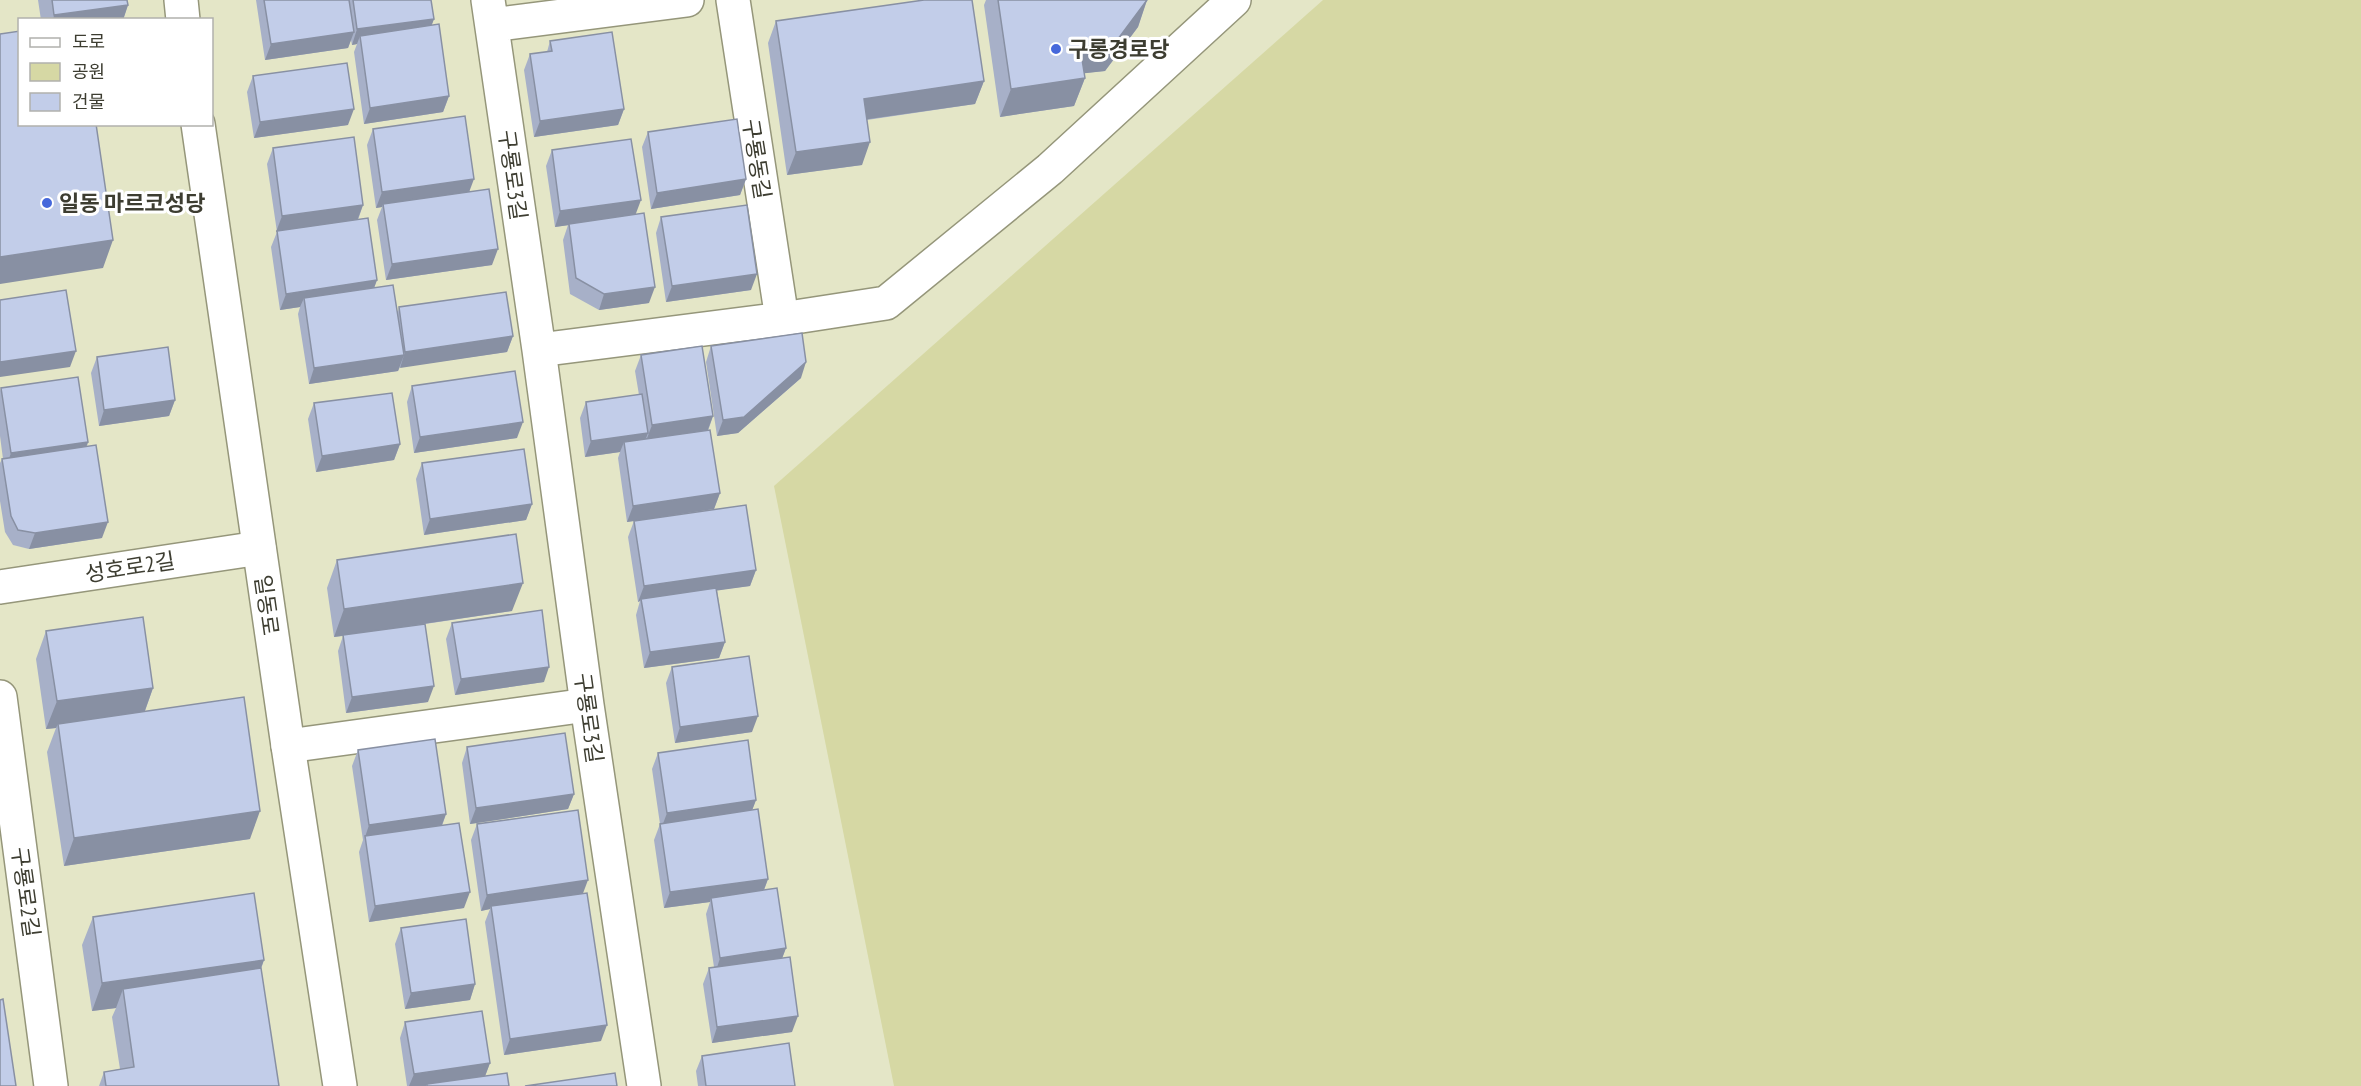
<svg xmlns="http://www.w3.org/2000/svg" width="2361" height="1086" viewBox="0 0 2361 1086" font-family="'PT Sans Narrow','Noto Sans KR',sans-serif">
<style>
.green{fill:#d6d8a4}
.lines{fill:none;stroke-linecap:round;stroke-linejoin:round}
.street-casing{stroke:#95967a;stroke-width:36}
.secondary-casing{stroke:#95967a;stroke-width:36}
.street{stroke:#fff;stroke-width:33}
.secondary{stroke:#fff;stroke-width:33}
.wall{fill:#a7b0c8}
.shaded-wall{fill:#8890a3}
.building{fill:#c2cde9;stroke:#8890a3;stroke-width:1.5}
.poi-dot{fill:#4668db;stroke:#fff;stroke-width:2}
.labels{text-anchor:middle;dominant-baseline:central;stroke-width:6;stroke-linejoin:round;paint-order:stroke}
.poi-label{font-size:22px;font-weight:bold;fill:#3d3d31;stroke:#fff;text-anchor:start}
.street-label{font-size:22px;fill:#3d3d31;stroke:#fff}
</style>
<rect width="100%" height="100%" fill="#e4e6c7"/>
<!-- green -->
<path class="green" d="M 1323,0 L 2361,0 L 2361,1086 L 894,1086 L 774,486 Z"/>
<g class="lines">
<defs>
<path id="street" d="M 488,0 L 539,350 L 587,705 L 644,1086
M 733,0 L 782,319
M 492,25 L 687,0
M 539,350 L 782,319 L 886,303 L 1050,169 L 1234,0
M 0,587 L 259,548
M 0,697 L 51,1086
M 288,746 L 587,705"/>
<path id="secondary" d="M 181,0 L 183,20
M 198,124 L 288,746 L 340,1086"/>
</defs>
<!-- street casing -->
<use href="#street" class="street-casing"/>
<!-- secondary casing -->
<use href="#secondary" class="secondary-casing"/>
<!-- street -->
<use href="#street" class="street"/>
<!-- secondary -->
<use href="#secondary" class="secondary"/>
</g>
<!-- wall -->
<path class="wall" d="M 38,0 L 127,0 L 128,5 L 123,20 L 41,20 Z
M 256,0 L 431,0 L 434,19 L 431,26 L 449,96 L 443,112 L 364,124 L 354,52 L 357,44 L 352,45 L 351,40 L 348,48 L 265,60 Z
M 986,0 L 1147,0 L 1138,27 L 1105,71 L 1084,73 L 1085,78 L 1074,106 L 1000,117 L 984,5 Z
M 776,21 L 984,81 L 975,104 L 867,120 L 862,165 L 787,175 L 768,43 Z
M 550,41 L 624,109 L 618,125 L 534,137 L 524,70 L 530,54 L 547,52 Z
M 253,76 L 348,125 L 254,138 L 247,92 Z
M 373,129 L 470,191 L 492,265 L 386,280 L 377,220 L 382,207 L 376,208 L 367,145 Z
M 648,132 L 746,179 L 740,195 L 651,209 L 642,147 Z
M 273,148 L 363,205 L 358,220 L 377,280 L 374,288 L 398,312 L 399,307 L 513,336 L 507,352 L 400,367 L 398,371 L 309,384 L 298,314 L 300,307 L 280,310 L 271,247 L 277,232 L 267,164 Z
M 552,150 L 636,214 L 649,303 L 599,310 L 570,294 L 563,240 L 568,225 L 555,227 L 546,166 Z
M 661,217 L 751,290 L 666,302 L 656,233 Z
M 711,346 L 801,378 L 738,433 L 717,436 L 706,362 Z
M 641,355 L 713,416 L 708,431 L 720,493 L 714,509 L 627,522 L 618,458 L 620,452 L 585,457 L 580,418 L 586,402 L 639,395 L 635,371 Z
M 97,357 L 175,400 L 169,416 L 99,426 L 91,373 Z
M 412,386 L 517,438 L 414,453 L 407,402 Z
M 1,388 L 88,442 L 87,446 L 102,538 L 29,549 L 13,545 L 5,532 L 0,501 L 0,463 L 2,459 L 3,459 L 0,436 L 0,391 Z
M 314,403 L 400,444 L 394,460 L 316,472 L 308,419 Z
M 422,463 L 532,504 L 526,520 L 424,535 L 416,479 Z
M 634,521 L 756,570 L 750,586 L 717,590 L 725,642 L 719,658 L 644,668 L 636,615 L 640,601 L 638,602 L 628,537 Z
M 337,560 L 512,611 L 425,624 L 428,702 L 346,713 L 338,651 L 343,636 L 334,637 L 327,588 Z
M 452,623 L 544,682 L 455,695 L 446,639 Z
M 46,631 L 153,688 L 145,711 L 250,839 L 64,866 L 47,752 L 56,728 L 46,729 L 36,659 Z
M 672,667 L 752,732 L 675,743 L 666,683 Z
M 467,747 L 574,794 L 568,809 L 470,824 L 462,763 Z
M 358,750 L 446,814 L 442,826 L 464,908 L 369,922 L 359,852 L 363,840 L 352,766 Z
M 658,753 L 756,800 L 752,810 L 768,879 L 764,890 L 786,948 L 782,958 L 792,1032 L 712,1043 L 703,984 L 709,968 L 714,967 L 706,914 L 710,902 L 664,908 L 654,840 L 660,824 L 652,769 Z
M 477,824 L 583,893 L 601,1041 L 504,1055 L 485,922 L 490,909 L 481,911 L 471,840 Z
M 93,917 L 264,960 L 261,969 L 279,1086 L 99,1086 L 104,1072 L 120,1069 L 112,1017 L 116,1008 L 92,1011 L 82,945 Z
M 401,928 L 475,984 L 470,1000 L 405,1009 L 395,944 Z
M 405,1022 L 490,1063 L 485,1076 L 509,1086 L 407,1086 L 400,1038 Z
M 702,1056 L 795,1086 L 698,1086 L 696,1071 Z"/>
<!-- shaded-wall -->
<path class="shaded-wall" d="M 1147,0 L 1138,27 L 1105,71 L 1069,75 L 1080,47 Z
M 128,5 L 123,20 L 53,20 L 54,15 Z
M 434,19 L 428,35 L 360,36 L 357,44 L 352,45 L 357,29 Z
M 354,32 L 348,48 L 265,60 L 271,44 Z
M 1085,78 L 1074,106 L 1000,117 L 1011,89 Z
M 984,81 L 975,104 L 855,121 L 864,99 Z
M 449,96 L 443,112 L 364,124 L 370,108 Z
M 354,109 L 348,125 L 254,138 L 260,122 Z
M 624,109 L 618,125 L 534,137 L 540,121 Z
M 870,142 L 862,165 L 787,175 L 796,152 Z
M 474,179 L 468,195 L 383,204 L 382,207 L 376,208 L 382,192 Z
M 746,179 L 740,195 L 651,209 L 657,193 Z
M 641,200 L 635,216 L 555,227 L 560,211 Z
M 363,205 L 357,221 L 276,232 L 282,216 Z
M 113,240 L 103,268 L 0,284 L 0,257 Z
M 498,249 L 492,265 L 386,280 L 392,264 Z
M 757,274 L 751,290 L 666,302 L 672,286 Z
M 377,280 L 371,296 L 304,298 L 300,307 L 280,310 L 286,294 Z
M 655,287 L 649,303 L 599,310 L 604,294 Z
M 513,336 L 507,352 L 400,368 L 405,352 Z
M 76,351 L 70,367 L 0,377 L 0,362 Z
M 404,355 L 398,371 L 309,384 L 314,368 Z
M 806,362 L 801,378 L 738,433 L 717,436 L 723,420 Z
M 175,400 L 169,416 L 99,426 L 104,410 Z
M 713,416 L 707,432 L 646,441 L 652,425 Z
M 523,422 L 517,438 L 414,453 L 420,437 Z
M 648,433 L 642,449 L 624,442 L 620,452 L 585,457 L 591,441 Z
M 88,442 L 82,458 L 5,469 L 11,453 Z
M 400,444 L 394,460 L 316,472 L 322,456 Z
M 720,493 L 714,509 L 627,522 L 633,506 Z
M 532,504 L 526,520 L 424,535 L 430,519 Z
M 108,522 L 102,538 L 29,549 L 35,533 Z
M 756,570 L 750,586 L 642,601 L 641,599 L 640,601 L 638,602 L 644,586 Z
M 523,583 L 512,611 L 334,637 L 344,609 Z
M 725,642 L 719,658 L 644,668 L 650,652 Z
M 549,667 L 544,682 L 455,695 L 461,679 Z
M 434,686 L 428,702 L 346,713 L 352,697 Z
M 153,688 L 143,716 L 58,724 L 56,728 L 46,729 L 57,701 Z
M 758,716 L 752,732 L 675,743 L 680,727 Z
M 574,794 L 568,809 L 470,824 L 476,808 Z
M 756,800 L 750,816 L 661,829 L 667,813 Z
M 260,811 L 250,839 L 64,866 L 74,838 Z
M 446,814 L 440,830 L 365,837 L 369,825 Z
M 768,879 L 762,895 L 711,898 L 710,902 L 664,908 L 670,892 Z
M 588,880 L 582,896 L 491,906 L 490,909 L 481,911 L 487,895 Z
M 470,892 L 464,908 L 369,922 L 375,906 Z
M 786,948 L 780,964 L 715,974 L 720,958 Z
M 264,960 L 253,989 L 123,989 L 116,1008 L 92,1011 L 102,983 Z
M 475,984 L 470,1000 L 405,1009 L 411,993 Z
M 798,1016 L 792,1032 L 712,1043 L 717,1027 Z
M 607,1025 L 601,1041 L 504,1055 L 510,1039 Z
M 490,1063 L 484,1079 L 427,1084 L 426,1086 L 409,1086 L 414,1074 Z"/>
<!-- building -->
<path class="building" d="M 52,0 L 127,0 L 128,5 L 54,15 Z
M 264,0 L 349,0 L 354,32 L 271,44 Z
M 353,0 L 431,0 L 434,19 L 357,29 Z
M 924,0 L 972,0 L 984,81 L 864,99 L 870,142 L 796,152 L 776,21 Z
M 998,0 L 1147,0 L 1115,43 L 1080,47 L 1085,78 L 1011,89 Z
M 439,24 L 449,96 L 370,108 L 360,36 Z
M 20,31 L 20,124 L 96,124 L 113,240 L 0,257 L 0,34 Z
M 612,32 L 624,109 L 540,121 L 530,54 L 552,51 L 550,41 Z
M 347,63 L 354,109 L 260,122 L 253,76 Z
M 465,116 L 474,179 L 382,192 L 373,129 Z
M 737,119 L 746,179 L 657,193 L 648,132 Z
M 354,137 L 363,205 L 282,216 L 273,148 Z
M 631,139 L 641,200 L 560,211 L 552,150 Z
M 489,189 L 498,249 L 392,264 L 383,204 Z
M 747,205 L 757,274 L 672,286 L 661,217 Z
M 644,213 L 655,287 L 604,294 L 576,278 L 569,224 Z
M 368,218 L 377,280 L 286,294 L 277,231 Z
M 393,285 L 404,355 L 314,368 L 304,298 Z
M 66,290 L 76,351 L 0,362 L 0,300 Z
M 506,292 L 513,336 L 405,352 L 399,307 Z
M 802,333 L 806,362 L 744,417 L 723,420 L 711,346 Z
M 702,346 L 713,416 L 652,425 L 641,355 Z
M 168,347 L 175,400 L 104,410 L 97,357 Z
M 515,371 L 523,422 L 420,437 L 412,386 Z
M 78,377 L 88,442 L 11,453 L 1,388 Z
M 392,393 L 400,444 L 322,456 L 314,403 Z
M 642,394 L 648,433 L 591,441 L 586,402 Z
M 710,430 L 720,493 L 633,506 L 624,442 Z
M 96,445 L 108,522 L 35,533 L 18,530 L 11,516 L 2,459 Z
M 524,449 L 532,504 L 430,519 L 422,463 Z
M 746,505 L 756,570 L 644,586 L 634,521 Z
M 516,534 L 523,583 L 344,609 L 337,560 Z
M 716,588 L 725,642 L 650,652 L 641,599 Z
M 542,610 L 549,667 L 461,679 L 452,623 Z
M 143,617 L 153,688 L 57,701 L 46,631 Z
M 425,624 L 434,686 L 352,697 L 343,635 Z
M 749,656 L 758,716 L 680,727 L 672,667 Z
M 244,697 L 260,811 L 74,838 L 58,724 Z
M 565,733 L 574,794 L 476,808 L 467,747 Z
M 435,739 L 446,814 L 369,825 L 358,750 Z
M 748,740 L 756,800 L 667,813 L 658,753 Z
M 758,809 L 768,879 L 670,892 L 660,824 Z
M 578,810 L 588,880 L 487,895 L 477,824 Z
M 459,823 L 470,892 L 375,906 L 365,836 Z
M 777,888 L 786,948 L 720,958 L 711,898 Z
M 254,893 L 264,960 L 102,983 L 93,917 Z
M 587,893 L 607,1025 L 510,1039 L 491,906 Z
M 466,919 L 475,984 L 411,993 L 401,928 Z
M 790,957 L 798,1016 L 717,1027 L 709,968 Z
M 261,968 L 279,1086 L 106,1086 L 104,1072 L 134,1067 L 123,989 Z
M 3,999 L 16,1086 L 0,1086 L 0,1000 Z
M 482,1011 L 490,1063 L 414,1074 L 405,1022 Z
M 789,1043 L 795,1086 L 706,1086 L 702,1056 Z
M 507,1073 L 509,1086 L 427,1086 L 427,1084 Z
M 615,1073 L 617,1086 L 525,1086 Z"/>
<!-- markers -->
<g class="poi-dot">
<circle cx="1056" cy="49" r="6"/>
<circle cx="47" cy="203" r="6"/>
</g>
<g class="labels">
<!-- poi labels -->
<g class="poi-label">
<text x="1068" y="49">구롱경로당</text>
<text x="59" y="203">일동 마르코성당</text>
</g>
<!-- street labels -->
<g class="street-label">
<text transform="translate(757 159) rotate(81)">구룡동길</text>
<text transform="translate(513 175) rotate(82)">구룡로3길</text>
<text transform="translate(130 567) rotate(-9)">성호로2길</text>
<text transform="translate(267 605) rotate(82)">일동로</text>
<text transform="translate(589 718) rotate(82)">구룡로3길</text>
<text transform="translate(26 892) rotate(82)">구룡로2길</text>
</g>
</g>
<!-- legend -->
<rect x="18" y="18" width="195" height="108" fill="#ffffff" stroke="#b1b1ad" stroke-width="1.5"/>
<rect x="30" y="38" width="30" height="9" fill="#ffffff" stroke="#b1b1ad" stroke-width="1.5"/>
<text x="72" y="48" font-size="18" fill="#3d3d31">도로</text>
<rect x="30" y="63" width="30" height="18" fill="#d6d8a4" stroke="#b1b1ad" stroke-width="1.5"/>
<text x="72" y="78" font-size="18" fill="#3d3d31">공원</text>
<rect x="30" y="93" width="30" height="18" fill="#c2cde9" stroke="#b1b1ad" stroke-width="1.5"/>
<text x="72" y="108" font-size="18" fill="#3d3d31">건물</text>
</svg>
